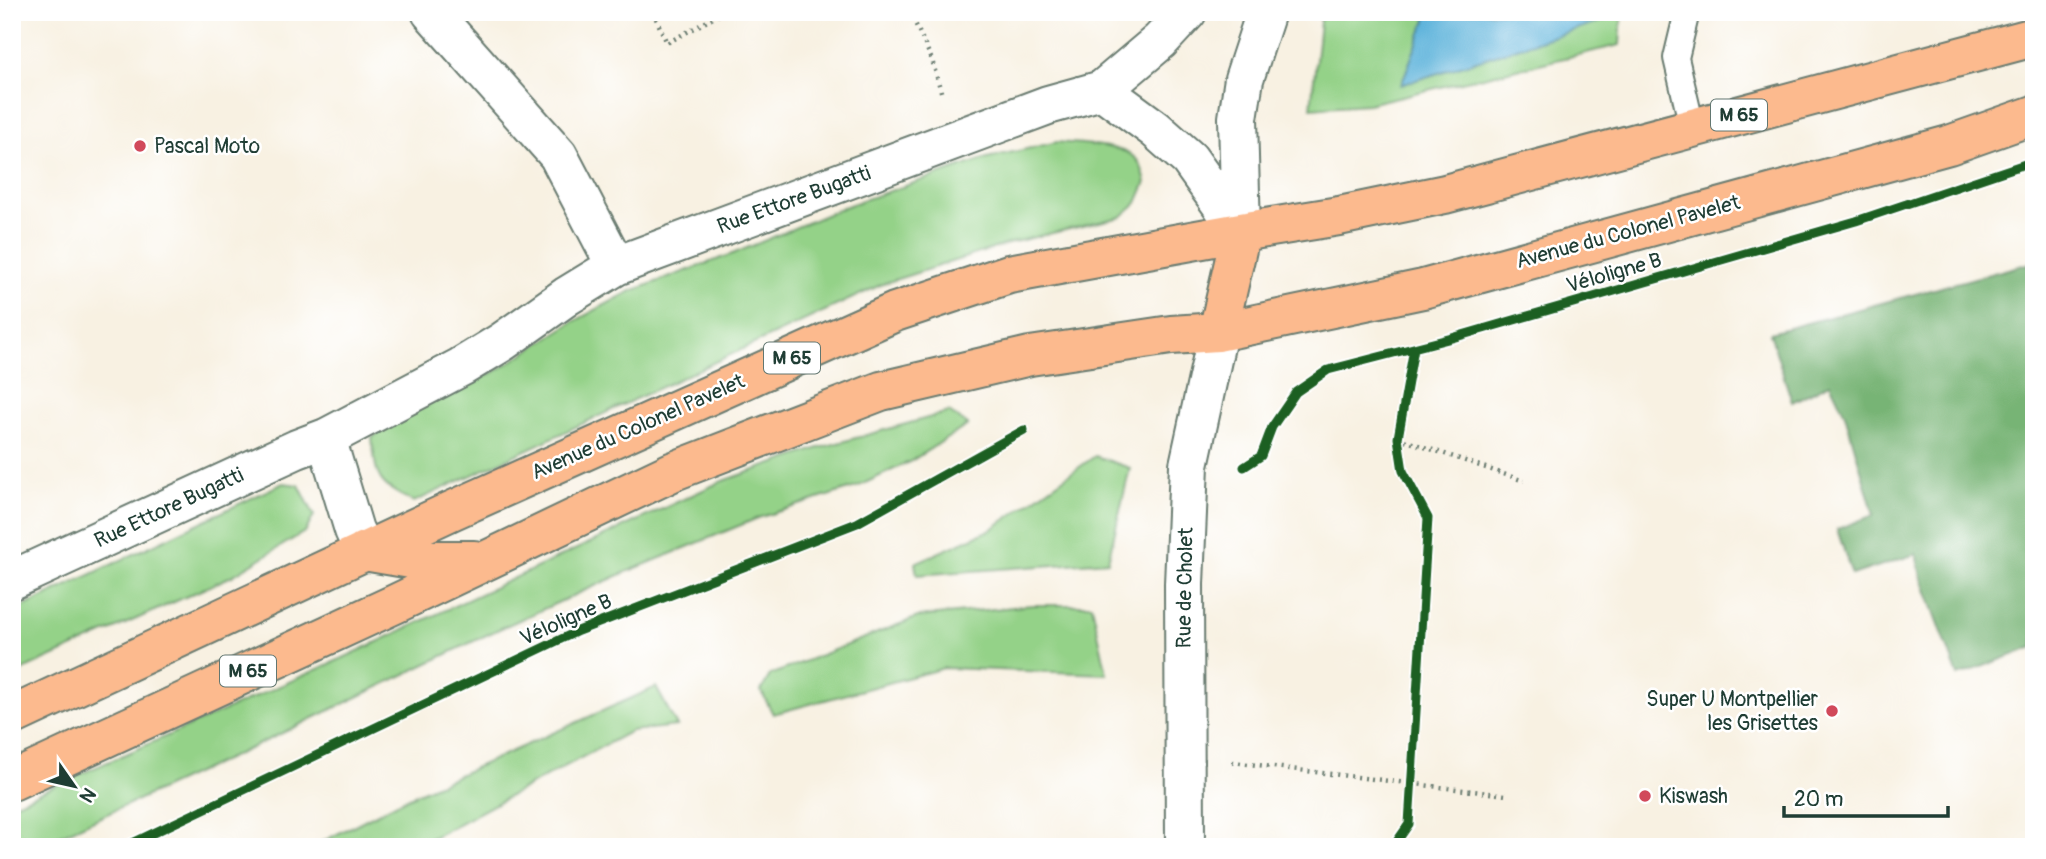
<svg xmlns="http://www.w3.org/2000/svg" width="2046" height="859" viewBox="0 0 2046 859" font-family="Pangolin,sans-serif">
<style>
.green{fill:#94d288;stroke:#5a885e;stroke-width:2}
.forest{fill:#77b474;stroke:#4b7854;stroke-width:2}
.water{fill:#5fb4db;stroke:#3f7888;stroke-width:2}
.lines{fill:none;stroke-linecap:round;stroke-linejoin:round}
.lane-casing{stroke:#6b7c71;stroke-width:28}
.street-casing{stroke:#6b7c71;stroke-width:42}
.primary-casing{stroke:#6b7c71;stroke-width:42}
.path{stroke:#6b7c71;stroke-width:4.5;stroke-dasharray:2 5;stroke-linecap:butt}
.lane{stroke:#fff;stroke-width:24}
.street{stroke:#fff;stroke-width:38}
.primary{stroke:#fcba8e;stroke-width:38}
.cycleway-casing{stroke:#fff;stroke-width:13}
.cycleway{stroke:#1b5e20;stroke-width:9}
.poi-dot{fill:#d1495b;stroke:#fff;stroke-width:2.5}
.labels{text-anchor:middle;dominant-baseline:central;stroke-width:5;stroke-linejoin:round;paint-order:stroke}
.shield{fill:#fff;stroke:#627771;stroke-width:2}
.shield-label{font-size:19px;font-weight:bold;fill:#1f3d34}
.poi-label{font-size:21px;fill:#1f3d34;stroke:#fff;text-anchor:start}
.street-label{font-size:21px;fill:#1f3d34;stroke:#fff}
</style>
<rect width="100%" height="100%" fill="#fff"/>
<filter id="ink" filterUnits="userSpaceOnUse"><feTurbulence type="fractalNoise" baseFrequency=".0143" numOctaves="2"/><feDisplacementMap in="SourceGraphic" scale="14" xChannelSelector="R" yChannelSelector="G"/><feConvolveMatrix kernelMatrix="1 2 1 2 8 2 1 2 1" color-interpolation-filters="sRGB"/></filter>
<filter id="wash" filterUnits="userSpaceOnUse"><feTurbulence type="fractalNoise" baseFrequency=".00686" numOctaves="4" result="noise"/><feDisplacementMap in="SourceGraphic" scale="28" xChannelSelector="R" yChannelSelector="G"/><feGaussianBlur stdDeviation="1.57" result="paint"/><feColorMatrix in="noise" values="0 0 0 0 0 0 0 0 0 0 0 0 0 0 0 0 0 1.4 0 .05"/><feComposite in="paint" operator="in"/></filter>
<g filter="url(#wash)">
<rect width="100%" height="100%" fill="#f8f1e2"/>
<!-- green -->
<path class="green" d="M 1321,12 L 1622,12 L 1620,45 L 1368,104 L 1311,108 Z
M 1057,142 C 1078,144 1117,144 1134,157 C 1142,163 1143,173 1146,182 L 1137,203 L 1121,217 L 1014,242 L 885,283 L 414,502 C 375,483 377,479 372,438 L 397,418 L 496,371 L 571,323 L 629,292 L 735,253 L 849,205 L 987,158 Z
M 949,412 L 968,425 L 911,461 L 859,486 L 758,518 L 624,573 L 499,629 L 249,749 L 35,847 L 12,847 L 12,805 L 42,791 L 343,658 L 720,482 L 816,449 Z
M 1095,456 L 1130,468 L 1108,561 L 917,575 L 915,563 L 992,529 Z
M 283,483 L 299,485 L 314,515 L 306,531 L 232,576 L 12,675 L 12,612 Z
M 1032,605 L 1092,605 L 1107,674 L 944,668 L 773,714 L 761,691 L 770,675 L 918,617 Z
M 656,687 L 677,726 L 631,731 L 415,847 L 312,847 L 409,797 Z"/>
<!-- forest -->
<path class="forest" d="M 2034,262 L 2034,647 L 1958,676 L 1921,576 L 1916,554 L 1852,575 L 1837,529 L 1874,515 L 1845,414 L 1830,383 L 1792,402 L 1770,333 Z"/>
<!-- water -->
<path class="water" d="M 1429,12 L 1608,12 L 1608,19 L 1401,85 Z"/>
</g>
<g filter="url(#ink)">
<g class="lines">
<defs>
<path id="lane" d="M 1687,12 L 1676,58 L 1692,127"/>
<path id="street" d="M 431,12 L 558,155 L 616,266
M 1102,90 L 1155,129 L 1189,159 L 1241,232
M 1241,232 L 1238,118 L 1244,79 L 1266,12
M 326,438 L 354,530 L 364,551
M 12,580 L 297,449 L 326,438 L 461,367 L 502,342 L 567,296 L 616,266 L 1048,105 L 1102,90 L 1160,41 L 1187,12
M 1185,847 L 1184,584 L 1189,465 L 1218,332"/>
<path id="primary" d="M 1218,332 L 1241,232
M 364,551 L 417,560 L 474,560
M 12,716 L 451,511 L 895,312 L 1009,274 L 1241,232 L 1339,216 L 1445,194 L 2034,37
M 12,781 L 395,604 L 674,471 L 881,391 L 1030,356 L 1171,335 L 1218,332 L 1423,289 L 1949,145 L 2034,115"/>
</defs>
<!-- lane casing -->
<use href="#lane" class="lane-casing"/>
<!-- street casing -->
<use href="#street" class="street-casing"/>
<!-- primary casing -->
<use href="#primary" class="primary-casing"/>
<!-- path -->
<path class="path" d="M 653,12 L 667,43 L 724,12
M 910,12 L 932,60 L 942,95
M 1398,438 L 1524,481
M 1232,762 L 1506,795"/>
<!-- lane -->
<use href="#lane" class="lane"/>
<!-- street -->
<use href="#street" class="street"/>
<!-- primary -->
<use href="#primary" class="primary"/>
<defs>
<path id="cycleway" d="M 1244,467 L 1261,456 L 1272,427 L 1296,392 L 1328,370 L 1452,338 L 1856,221 L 2034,161
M 124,847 L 578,631 L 857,523 L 1024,430
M 1393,847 L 1409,824 L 1428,518 L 1403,471 L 1398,438 L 1414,348"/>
</defs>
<!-- cycleway casing -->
<use href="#cycleway" class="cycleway-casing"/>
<!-- cycleway -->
<use href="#cycleway" class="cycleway"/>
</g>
</g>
<!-- markers -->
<g class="poi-dot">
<circle cx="140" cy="146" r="7"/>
<circle cx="1832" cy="711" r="7"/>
<circle cx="1645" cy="796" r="7"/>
</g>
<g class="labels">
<!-- shield labels -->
<g class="shield">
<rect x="1711" y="99.5" width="56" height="31" rx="5"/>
<rect x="764" y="342.5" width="56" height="31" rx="5"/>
<rect x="220" y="655.5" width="56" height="31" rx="5"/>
</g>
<g class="shield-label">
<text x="1739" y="115">M 65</text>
<text x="792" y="358">M 65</text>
<text x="248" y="671">M 65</text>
</g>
<!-- poi labels -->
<g class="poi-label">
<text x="154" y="146">Pascal Moto</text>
<text x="1818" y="699" text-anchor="end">Super U Montpellier<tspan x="1818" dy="24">les Grisettes</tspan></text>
<text x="1659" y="796">Kiswash</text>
</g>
<!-- street labels -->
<g class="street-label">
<text transform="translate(794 200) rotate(-20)">Rue Ettore Bugatti</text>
<text transform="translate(1628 232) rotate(-15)">Avenue du Colonel Pavelet</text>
<text transform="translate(1614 273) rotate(-16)">Véloligne B</text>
<text transform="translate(638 427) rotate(-24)">Avenue du Colonel Pavelet</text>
<text transform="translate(169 508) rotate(-25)">Rue Ettore Bugatti</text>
<text transform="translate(1185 588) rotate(-89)">Rue de Cholet</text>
<text transform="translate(566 620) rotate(-24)">Véloligne B</text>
</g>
</g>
<!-- margin -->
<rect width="2046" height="859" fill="none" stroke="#fff" stroke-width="42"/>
<!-- north arrow -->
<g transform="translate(74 786) rotate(124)" stroke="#ffffff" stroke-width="5" paint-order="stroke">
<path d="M0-5L12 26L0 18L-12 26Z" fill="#1f3d34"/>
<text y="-10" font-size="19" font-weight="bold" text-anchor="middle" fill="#1f3d34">N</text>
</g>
<!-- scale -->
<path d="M1784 806v10h164v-10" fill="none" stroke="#1f3d34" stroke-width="3.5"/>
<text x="1794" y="806" font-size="21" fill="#1f3d34" stroke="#ffffff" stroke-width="5" paint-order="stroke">20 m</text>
</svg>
